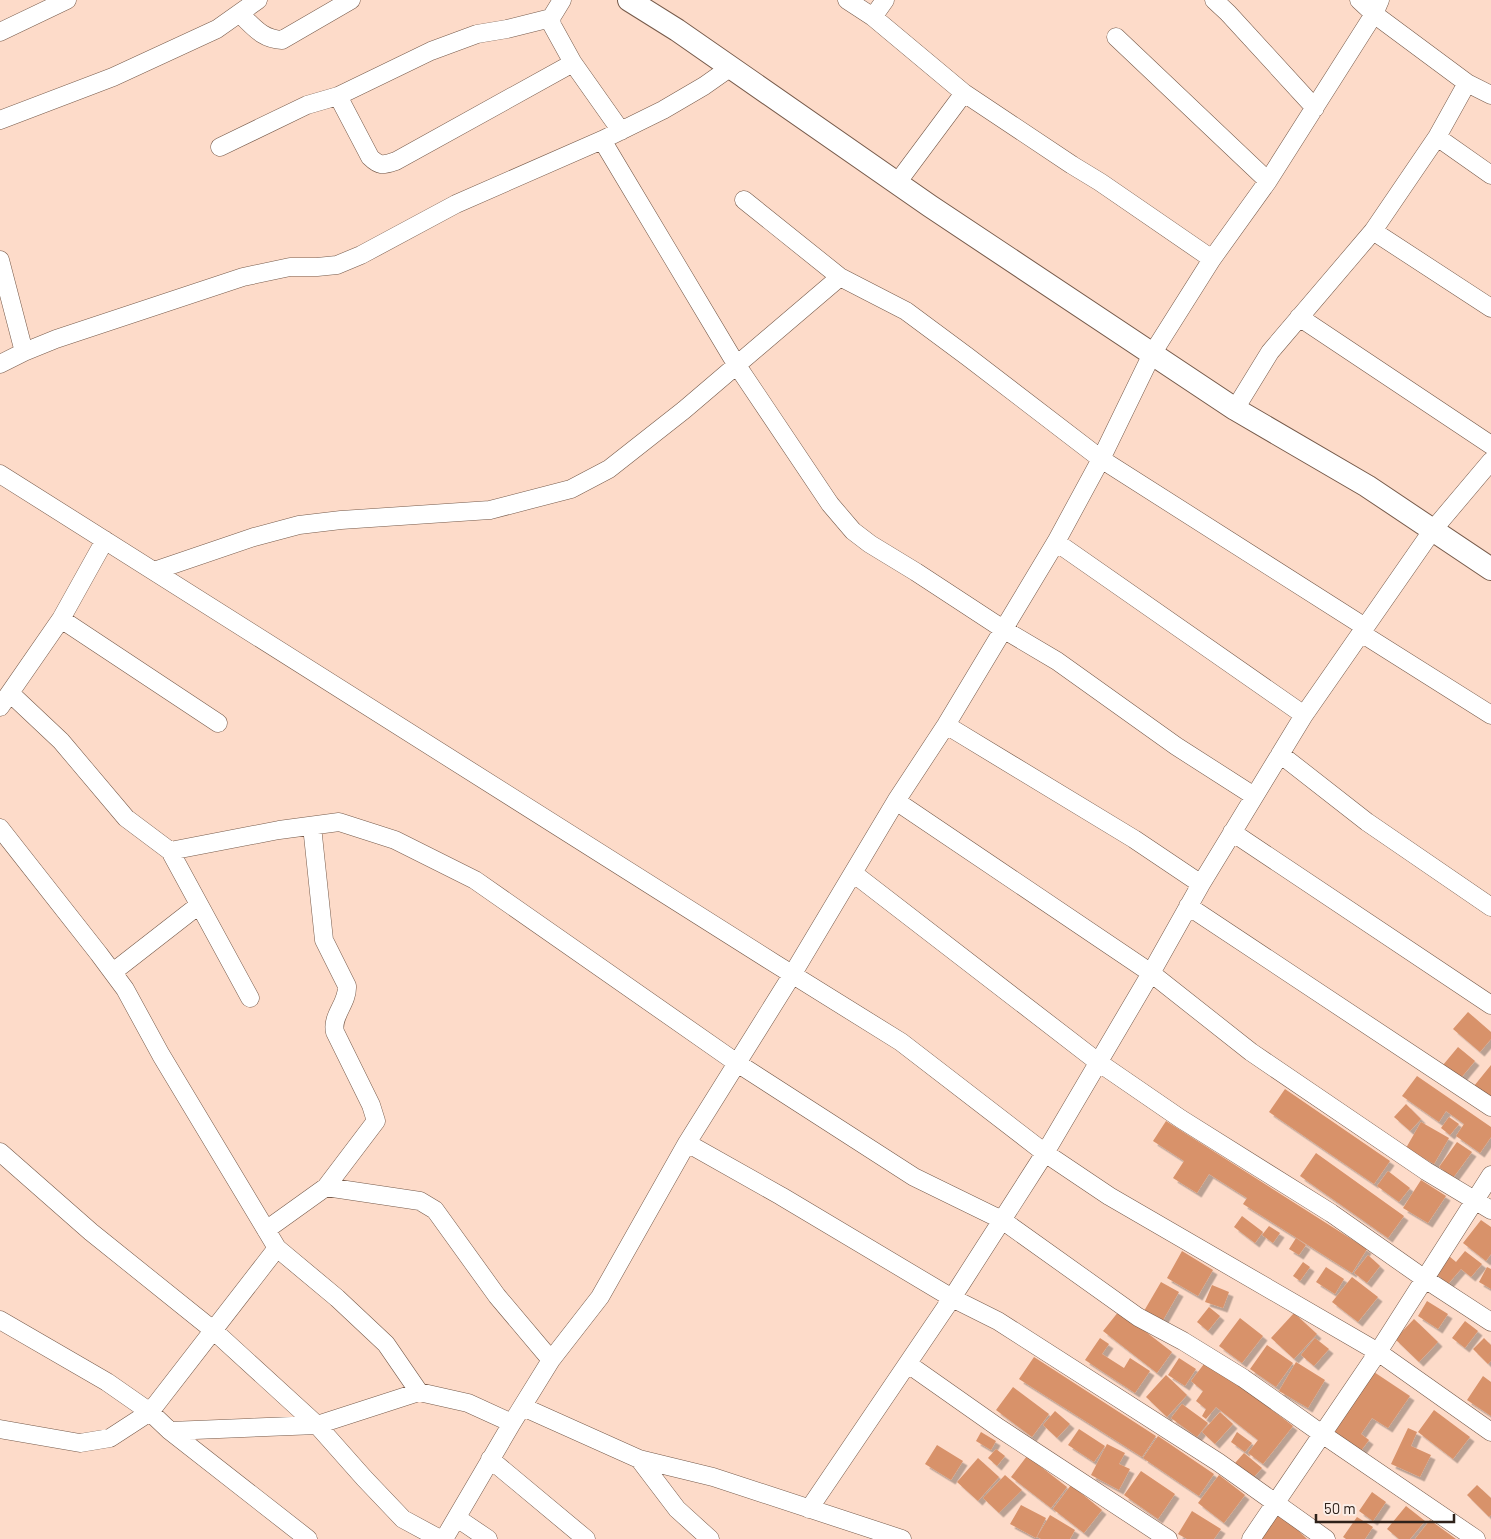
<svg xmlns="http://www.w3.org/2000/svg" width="1491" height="1539" viewBox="0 0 1491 1539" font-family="Barlow,sans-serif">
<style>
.building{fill:#d8926a;filter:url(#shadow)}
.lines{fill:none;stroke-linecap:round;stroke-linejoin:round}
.minor-casing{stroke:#765a4a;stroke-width:19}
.tertiary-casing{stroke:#765a4a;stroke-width:24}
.minor{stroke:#fff;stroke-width:18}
.tertiary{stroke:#fff;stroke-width:22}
</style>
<defs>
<filter id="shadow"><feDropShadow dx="4.5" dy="4.5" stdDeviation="0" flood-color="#0004"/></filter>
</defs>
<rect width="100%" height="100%" fill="#fddbc9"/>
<!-- building -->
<path class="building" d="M 1468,1012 L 1491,1032 L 1491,1039 L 1480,1052 L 1453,1029 Z
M 1458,1047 L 1475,1061 L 1460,1079 L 1443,1065 Z
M 1491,1065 L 1491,1099 L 1474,1086 Z
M 1417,1076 L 1491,1127 L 1491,1137 L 1480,1153 L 1456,1136 L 1464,1124 L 1446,1111 L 1439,1122 L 1402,1096 Z
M 1285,1089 L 1390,1161 L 1374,1184 L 1269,1112 Z
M 1406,1104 L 1421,1119 L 1410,1131 L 1394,1117 Z
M 1449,1117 L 1459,1124 L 1450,1135 L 1441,1128 Z
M 1166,1121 L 1367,1249 L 1352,1273 L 1243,1204 L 1247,1198 L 1209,1174 L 1197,1193 L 1173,1178 L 1184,1161 L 1153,1141 Z
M 1421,1122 L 1449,1138 L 1434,1164 L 1406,1148 Z
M 1457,1142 L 1472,1152 L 1453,1178 L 1439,1167 Z
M 1316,1153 L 1404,1216 L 1388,1238 L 1300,1176 Z
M 1388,1171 L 1410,1188 L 1399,1202 L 1377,1186 Z
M 1421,1180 L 1446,1196 L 1428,1223 L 1403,1208 Z
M 1242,1216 L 1263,1232 L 1255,1243 L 1234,1227 Z
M 1481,1220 L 1491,1227 L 1491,1254 L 1486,1261 L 1463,1243 Z
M 1269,1226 L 1280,1233 L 1273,1243 L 1262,1235 Z
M 1296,1238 L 1306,1245 L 1299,1255 L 1289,1249 Z
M 1182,1251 L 1213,1270 L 1198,1296 L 1167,1278 Z
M 1465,1251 L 1482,1264 L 1471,1277 L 1461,1269 L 1448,1284 L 1435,1273 L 1449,1256 L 1456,1262 Z
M 1368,1255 L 1380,1266 L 1367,1283 L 1354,1273 Z
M 1303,1262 L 1310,1267 L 1300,1281 L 1293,1276 Z
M 1326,1267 L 1344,1279 L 1335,1294 L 1316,1282 Z
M 1487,1267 L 1491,1269 L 1491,1289 L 1479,1282 Z
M 1352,1277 L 1378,1297 L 1358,1322 L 1332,1302 Z
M 1161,1282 L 1179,1292 L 1162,1322 L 1144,1311 Z
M 1212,1285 L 1229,1292 L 1223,1308 L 1205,1302 Z
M 1427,1301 L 1448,1314 L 1438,1329 L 1418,1316 Z
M 1209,1307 L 1220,1316 L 1208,1331 L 1197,1322 Z
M 1119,1311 L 1172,1352 L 1157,1373 L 1103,1331 Z
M 1294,1313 L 1317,1334 L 1294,1359 L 1271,1338 Z
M 1240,1318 L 1263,1336 L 1242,1363 L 1219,1346 Z
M 1414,1319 L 1438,1342 L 1419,1362 L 1395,1339 Z
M 1465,1321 L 1478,1331 L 1465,1348 L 1452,1338 Z
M 1100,1338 L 1109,1344 L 1102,1354 L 1124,1368 L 1130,1358 L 1150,1371 L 1135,1393 L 1085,1360 Z
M 1315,1338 L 1329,1349 L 1314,1366 L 1301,1355 Z
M 1484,1338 L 1491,1345 L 1491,1361 L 1488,1364 L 1473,1349 Z
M 1267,1345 L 1293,1363 L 1276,1387 L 1250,1369 Z
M 1034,1357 L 1156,1436 L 1142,1457 L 1019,1379 Z
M 1179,1358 L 1196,1369 L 1185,1386 L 1168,1375 Z
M 1207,1360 L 1293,1426 L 1263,1464 L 1248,1453 L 1258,1440 L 1216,1407 L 1206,1419 L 1202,1416 L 1206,1409 L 1196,1401 L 1203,1391 L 1191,1381 Z
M 1296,1362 L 1325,1380 L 1308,1408 L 1279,1391 Z
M 1374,1372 L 1410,1396 L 1388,1428 L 1372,1418 L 1361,1434 L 1369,1440 L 1360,1452 L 1332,1433 Z
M 1166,1375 L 1187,1395 L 1167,1417 L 1146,1397 Z
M 1483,1376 L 1491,1382 L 1491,1416 L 1467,1400 Z
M 1013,1387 L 1049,1414 L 1032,1437 L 996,1410 Z
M 1182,1404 L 1208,1423 L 1197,1437 L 1171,1418 Z
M 1434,1410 L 1470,1437 L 1453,1459 L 1418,1432 Z
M 1055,1411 L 1070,1424 L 1057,1438 L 1043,1425 Z
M 1220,1412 L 1233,1424 L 1215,1444 L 1202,1432 Z
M 1408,1428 L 1417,1432 L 1411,1446 L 1431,1455 L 1420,1477 L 1391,1464 Z
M 1079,1429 L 1105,1446 L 1094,1462 L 1068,1445 Z
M 981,1432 L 996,1441 L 991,1450 L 976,1441 Z
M 1237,1432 L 1252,1443 L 1245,1452 L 1231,1442 Z
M 1158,1436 L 1214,1474 L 1199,1496 L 1143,1458 Z
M 1107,1444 L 1125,1453 L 1119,1464 L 1130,1469 L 1119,1490 L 1091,1475 Z
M 937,1445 L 963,1461 L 951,1480 L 925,1464 Z
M 996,1449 L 1005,1456 L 997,1466 L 988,1458 Z
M 1244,1453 L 1262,1468 L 1253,1478 L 1235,1463 Z
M 1027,1456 L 1067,1487 L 1051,1508 L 1011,1477 Z
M 978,1458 L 999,1477 L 978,1501 L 957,1482 Z
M 1141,1471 L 1175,1494 L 1158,1519 L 1124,1495 Z
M 1005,1475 L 1022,1490 L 999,1513 L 983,1498 Z
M 1219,1475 L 1245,1495 L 1224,1523 L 1198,1503 Z
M 1071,1485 L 1102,1510 L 1084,1533 L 1053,1509 Z
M 1477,1485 L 1491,1498 L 1491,1515 L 1489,1517 L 1467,1495 Z
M 1372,1492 L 1386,1502 L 1373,1521 L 1359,1511 Z
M 1021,1505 L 1046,1518 L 1036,1538 L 1010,1524 Z
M 1406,1506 L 1425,1521 L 1410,1539 L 1399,1539 L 1387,1529 Z
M 1192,1511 L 1221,1529 L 1214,1539 L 1187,1539 L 1178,1534 Z
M 1280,1513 L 1307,1539 L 1261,1539 L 1258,1536 Z
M 1050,1515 L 1075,1530 L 1070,1539 L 1041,1539 L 1037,1537 Z
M 1357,1517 L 1373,1527 L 1365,1539 L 1346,1539 L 1343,1537 Z
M 1430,1520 L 1456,1539 L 1415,1539 Z"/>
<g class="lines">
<defs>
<path id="minor" d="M 562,0 L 551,18 L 552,25 L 573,63 L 621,131
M 847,0 L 873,17 L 964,93
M 1214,0 L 1228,13 L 1315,108
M 1359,0 L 1374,14 L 1467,83 L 1491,95
M 240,14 C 254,27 262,39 282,40 L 351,0
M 873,17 L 885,0
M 0,32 L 67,0
M 1116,37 L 1268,181
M 338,96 L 370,157 C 380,167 384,165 396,161 L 573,63
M 0,120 L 113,77 L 217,29 L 258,0
M 1437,137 L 1491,175
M 602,140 L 736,364 L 830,504 L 853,531 L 870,544 L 916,572 L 1003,629 L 1057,661 L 1176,746 L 1254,796
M 220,147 L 307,105 L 338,96 L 431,51 L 477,34 L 507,29 L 551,18
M 897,183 L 964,93 L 1072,165 L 1100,182 L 1212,259
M 744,200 L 840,277 L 906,311 L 968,357 L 1101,459 L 1365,627
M 1373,231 L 1491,308
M 0,260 L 24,352
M 1299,317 L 1491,445
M 0,364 L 24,352 L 56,339 L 243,277 L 290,267 L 317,267 L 337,265 L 361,255 L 456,204 L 602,140 L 663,110 L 704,86 L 731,67
M 1235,409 L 1270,352 L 1373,231 L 1437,137 L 1467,83
M 1491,461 L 1432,531 L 1304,715 L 1201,884 L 1151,973 L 1251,1052 L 1426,1171 L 1491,1210
M 0,474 L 774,963 L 901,1042 L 1045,1153 L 1109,1196 L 1378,1352 L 1491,1432
M 1056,542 L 1304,715
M 154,571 L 254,537 L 299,525 L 341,520 L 490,510 L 571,489 L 609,469 L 684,410 L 840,277
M 61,619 L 218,723
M 1361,633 L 1491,715
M 10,693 L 61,741 L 126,818 L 170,851 L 250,998
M 0,707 L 61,619 L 105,540
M 946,725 L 1134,839 L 1201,884
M 1280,754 L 1367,822 L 1491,907
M 312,826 L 324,940 L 347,986 C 348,1003 331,1016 335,1032 L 371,1105 L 376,1121 L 326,1187
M 0,828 L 99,954 L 125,989 L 161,1055 L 277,1248 L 337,1298 L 386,1344 L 419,1392
M 1232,832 L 1491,1005
M 170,851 L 279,830 L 339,822 L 395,840 L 475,880 L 737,1063 L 914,1177 L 1002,1220 L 1138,1317 L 1183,1341 L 1243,1378 L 1322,1434 L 1476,1539
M 853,873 L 1098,1062 L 1181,1119 L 1331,1213 L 1425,1279 L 1491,1322
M 1188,906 L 1491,1107
M 113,972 L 199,905
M 687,1143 L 781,1196 L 952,1298 L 998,1321 L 1218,1462 L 1326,1539
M 0,1152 L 91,1232 L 213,1330 L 317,1425 L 364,1478 L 403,1519 L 440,1539
M 266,1230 L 326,1187 L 420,1201 L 435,1210 L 497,1296 L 551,1360
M 0,1320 L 107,1382 L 150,1412 L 170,1431 L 308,1539
M 908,1364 L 999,1428 L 1168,1539
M 523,1407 L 639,1459 L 713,1477 L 902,1539
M 0,1429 L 80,1443 L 110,1438 L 150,1412 L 277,1248
M 170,1431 L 317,1425 L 419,1392 L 468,1403 L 512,1423
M 490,1459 L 586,1539
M 639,1459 L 677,1509 L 710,1539
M 809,1509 L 952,1298 L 1045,1153 L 1151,973 L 896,801
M 457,1518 L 488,1539
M 444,1539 L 512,1423 L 551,1360 L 600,1297 L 687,1143 L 792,975 L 896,801 L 946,725 L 1056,542 L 1101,459 L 1152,354 L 1212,259 L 1268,181 L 1374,14 L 1380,0
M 1251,1539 L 1378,1352 L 1491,1175"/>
<path id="tertiary" d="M 629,0 L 677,30 L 930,206 L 1235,409 L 1367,486 L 1491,569"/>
</defs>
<!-- minor casing -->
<use href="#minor" class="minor-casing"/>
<!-- tertiary casing -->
<use href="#tertiary" class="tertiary-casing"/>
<!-- minor -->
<use href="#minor" class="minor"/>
<!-- tertiary -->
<use href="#tertiary" class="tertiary"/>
</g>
<!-- scale -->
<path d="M1316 1514v8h138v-8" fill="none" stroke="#2e221b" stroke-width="2.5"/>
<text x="1324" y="1514" font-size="15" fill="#2e221b" stroke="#fbede6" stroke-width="4" paint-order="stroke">50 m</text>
</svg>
